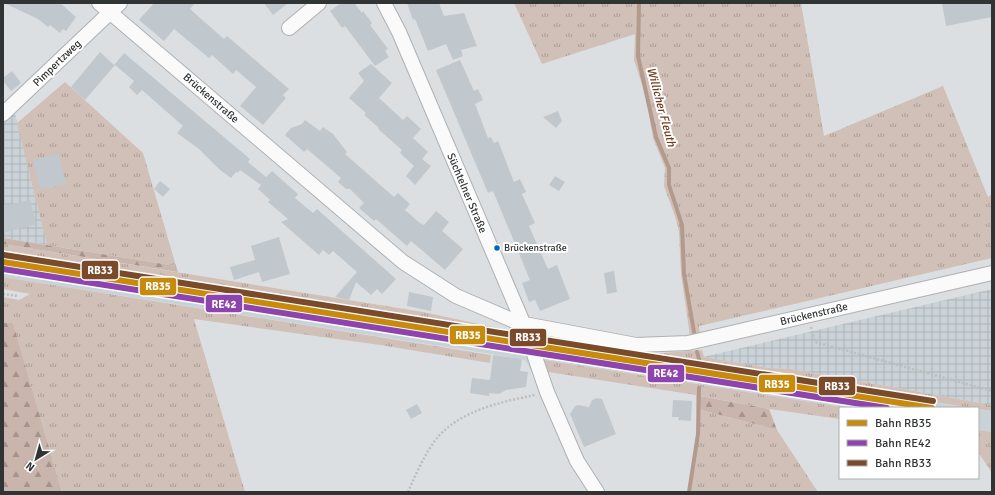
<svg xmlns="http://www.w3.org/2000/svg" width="995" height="495" viewBox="0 0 995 495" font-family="Signika,sans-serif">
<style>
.built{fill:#c9d2d7}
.industrial{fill:url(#industrial-grid)}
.grass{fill:url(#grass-tufts)}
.forest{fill:url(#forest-firs)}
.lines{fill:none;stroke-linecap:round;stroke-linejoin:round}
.stream{stroke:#b39a8d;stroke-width:4}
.building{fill:#c0c8cd}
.minor-casing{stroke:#aeb0b2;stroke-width:16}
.path{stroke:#bdbebe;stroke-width:2.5;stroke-dasharray:2 2;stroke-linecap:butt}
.minor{stroke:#fafafa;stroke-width:14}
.rail-1-casing{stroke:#fff;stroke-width:9}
.rail-2-casing{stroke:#fff;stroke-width:9}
.rail-3-casing{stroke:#fff;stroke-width:9}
.rail-1{stroke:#c68a0d;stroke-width:6}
.rail-2{stroke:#8e44ad;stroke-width:6}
.rail-3{stroke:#7a4b2a;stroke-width:6}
.bus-dot{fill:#0065bd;stroke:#fff;stroke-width:1.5}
.labels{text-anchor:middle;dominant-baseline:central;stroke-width:4;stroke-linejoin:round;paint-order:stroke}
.bus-label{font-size:10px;fill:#313435;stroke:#fff;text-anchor:start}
.street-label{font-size:11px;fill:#313435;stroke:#fff}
.water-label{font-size:12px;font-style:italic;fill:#703d1f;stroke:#fff}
.line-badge{stroke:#fff;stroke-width:1.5}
.badge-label{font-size:11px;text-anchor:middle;font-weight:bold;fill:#fff}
</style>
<defs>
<pattern id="industrial-grid" width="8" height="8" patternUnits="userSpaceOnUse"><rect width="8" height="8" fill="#c9d2d7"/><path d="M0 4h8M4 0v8" fill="none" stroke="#adb5b9"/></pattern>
<pattern id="grass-tufts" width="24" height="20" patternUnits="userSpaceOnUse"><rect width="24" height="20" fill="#d1c0b7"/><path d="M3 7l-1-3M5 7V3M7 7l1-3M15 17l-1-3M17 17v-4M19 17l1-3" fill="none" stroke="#aa9d96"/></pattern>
<pattern id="forest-firs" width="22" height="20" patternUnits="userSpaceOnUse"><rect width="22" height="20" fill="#c9b5ac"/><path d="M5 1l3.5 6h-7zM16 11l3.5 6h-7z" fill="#a4948d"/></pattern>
</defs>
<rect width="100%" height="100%" fill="#dcdfe1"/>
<!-- built -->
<path class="built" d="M 3,258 L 484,332 L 521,333 L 525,340 L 769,376 L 970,408 L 848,408 L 532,358 L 536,370 L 530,369 L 526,361 L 522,359 L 3,277 Z
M 978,409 L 992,411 L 992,432 L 978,430 Z"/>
<!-- industrial -->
<path class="industrial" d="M 14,109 L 47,245 L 3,238 L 3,120 Z
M 992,289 L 992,405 L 791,369 L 769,368 L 703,357 Z"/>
<!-- grass -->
<path class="grass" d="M 514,3 L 801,3 L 824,136 L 943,86 L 988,197 L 992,194 L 992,258 L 699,326 L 700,333 L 690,336 L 681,274 L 679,232 L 676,219 L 664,186 L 665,168 L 653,138 L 646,97 L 634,60 L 635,34 L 542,64 Z
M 65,82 L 143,153 L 176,266 L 47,245 L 17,123 Z
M 3,244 L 423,312 L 521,333 L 484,332 L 3,258 Z
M 3,277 L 491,355 L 490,363 L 380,345 L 194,319 L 245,492 L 62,492 L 13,323 L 3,323 L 3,297 L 19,300 L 30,294 L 3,289 Z
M 538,335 L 650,354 L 702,350 L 704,357 L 769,368 L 791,369 L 992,405 L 992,411 L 538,341 Z
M 544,360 L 848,408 L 840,408 L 840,419 L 769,409 L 701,396 L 701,410 L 777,430 L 818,492 L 688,492 L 697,436 L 696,395 L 548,372 Z
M 978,430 L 992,432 L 992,473 L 978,452 Z"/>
<!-- forest -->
<path class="forest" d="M 3,238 L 176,266 L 178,272 L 3,244 Z
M 3,323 L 13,323 L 62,492 L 3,492 Z
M 700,396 L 769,409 L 777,430 L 701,410 Z"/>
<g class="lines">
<!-- stream -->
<path class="stream" d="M 639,3 L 638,56 L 656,137 L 669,168 L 669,185 L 682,225 L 684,274 L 694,332
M 697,352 L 699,359
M 689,492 L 698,434 L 699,388"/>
</g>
<!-- building -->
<path class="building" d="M 4,3 L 60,3 L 76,17 L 66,31 L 63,29 L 60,33 L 50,25 L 48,27 L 38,19 Z
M 154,3 L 195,3 L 190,9 L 224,39 L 227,36 L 289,89 L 283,95 L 286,98 L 263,125 L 240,106 L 256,87 L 236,70 L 233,74 L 212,55 L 209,58 L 174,29 L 164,41 L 139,20 Z
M 264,3 L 288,3 L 273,15 Z
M 341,3 L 354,3 L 362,13 L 363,11 L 372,23 L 370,25 L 388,49 L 385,51 L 389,57 L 375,66 L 345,26 L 342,28 L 330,11 Z
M 407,3 L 439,3 L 444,16 L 464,13 L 477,46 L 461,50 L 463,56 L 453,60 L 446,44 L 428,51 L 415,19 L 413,20 Z
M 942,3 L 992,3 L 992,17 L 946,26 Z
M 100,52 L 114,65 L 124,53 L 250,159 L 248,162 L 266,177 L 272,171 L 298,194 L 295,198 L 313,213 L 317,209 L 396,279 L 382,294 L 377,289 L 371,295 L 356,282 L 349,300 L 335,297 L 357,272 L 333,251 L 329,255 L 323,250 L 319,255 L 281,222 L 288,219 L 268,202 L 270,200 L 258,189 L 261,185 L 240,170 L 238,173 L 236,172 L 231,178 L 220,170 L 199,149 L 177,133 L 183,126 L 142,90 L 137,95 L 129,87 L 134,81 L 115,65 L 85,100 L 71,87 Z
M 460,60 L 474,91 L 478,89 L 483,100 L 475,104 L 488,138 L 491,137 L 494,143 L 498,141 L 514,182 L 520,179 L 526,192 L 522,194 L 535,223 L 529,226 L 548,269 L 557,265 L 570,299 L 540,311 L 535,300 L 529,302 L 522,283 L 530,280 L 493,191 L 488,193 L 436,70 Z
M 371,64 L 392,83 L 379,98 L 403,120 L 407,116 L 421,129 L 413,138 L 428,152 L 422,159 L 431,166 L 415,185 L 406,176 L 414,166 L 400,153 L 402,150 L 378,129 L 379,128 L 364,115 L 366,113 L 349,98 L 364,81 L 358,73 Z
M 12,71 L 21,83 L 11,91 L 3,81 L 3,78 Z
M 558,111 L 562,121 L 556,128 L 543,117 Z
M 305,120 L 320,131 L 323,127 L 333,134 L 347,152 L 345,154 L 394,197 L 398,193 L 410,204 L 405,210 L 420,223 L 424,225 L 436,211 L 449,222 L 442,231 L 463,249 L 445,270 L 411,241 L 407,246 L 376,219 L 374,221 L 359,208 L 364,203 L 350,189 L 346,189 L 338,182 L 341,178 L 307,149 L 304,152 L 285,135 L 291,128 L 302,124 Z
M 59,154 L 66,184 L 40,190 L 33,160 Z
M 555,176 L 565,182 L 559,191 L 549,185 Z
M 160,181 L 170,189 L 163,197 L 154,189 Z
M 30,200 L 36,224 L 3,233 L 3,206 Z
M 279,237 L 290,274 L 262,282 L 259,272 L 234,280 L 230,267 L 255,260 L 251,246 Z
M 614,271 L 617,292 L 607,294 L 604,273 Z
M 409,292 L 433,297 L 431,311 L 407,306 Z
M 493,355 L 522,359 L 520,371 L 528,372 L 526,387 L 506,390 L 499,394 L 489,393 L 489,396 L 470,393 L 472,378 L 490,380 Z
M 597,398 L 602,399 L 616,434 L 584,447 L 570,414 L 575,406 L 578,405 L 589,407 L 592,400 Z
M 673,400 L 692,401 L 691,421 L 678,420 L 679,417 L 672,417 Z
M 417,404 L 422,413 L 411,419 L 406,410 Z"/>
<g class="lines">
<defs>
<path id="minor" d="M 99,3 L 403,262 L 456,296 L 519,323 L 636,345 L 688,343 L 992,273
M 384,3 L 399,32 L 524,325 L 547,392 L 577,461 L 597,492
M 289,28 L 319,3
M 3,114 L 120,3"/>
</defs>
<!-- minor casing -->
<use href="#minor" class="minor-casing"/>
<!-- path -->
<path class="path" d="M 3,294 L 18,296
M 811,327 L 815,342 L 992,391
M 408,492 C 416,474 425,453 437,438 C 461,410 501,402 535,395"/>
<!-- minor -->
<use href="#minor" class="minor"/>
<defs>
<path id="rail-1" d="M 3,262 L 932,408"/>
<path id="rail-2" d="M 3,269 L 887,408"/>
<path id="rail-3" d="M 4,255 L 933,401"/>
</defs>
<!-- rail-1 casing -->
<use href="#rail-1" class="rail-1-casing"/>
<!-- rail-2 casing -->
<use href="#rail-2" class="rail-2-casing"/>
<!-- rail-3 casing -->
<use href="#rail-3" class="rail-3-casing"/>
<!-- rail-1 -->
<use href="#rail-1" class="rail-1"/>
<!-- rail-2 -->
<use href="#rail-2" class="rail-2"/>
<!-- rail-3 -->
<use href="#rail-3" class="rail-3"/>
</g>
<!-- markers -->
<circle class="bus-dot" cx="497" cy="248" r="3.5"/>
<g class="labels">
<!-- bus labels -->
<g class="bus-label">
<text x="504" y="248">Brückenstraße</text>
</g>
<!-- street labels -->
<g class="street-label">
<text transform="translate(57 63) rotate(-44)">Pimpertzweg</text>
<text transform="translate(211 98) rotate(41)">Brückenstraße</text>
<text transform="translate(467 193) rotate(67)">Süchtelner Straße</text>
<text transform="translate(814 314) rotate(-13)">Brückenstraße</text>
</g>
<!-- water labels -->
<g class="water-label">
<text transform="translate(661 107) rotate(75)">Willicher Fleuth</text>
</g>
</g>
<g class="line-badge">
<rect x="81" y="260" width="38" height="20" rx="4" fill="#7a4b2a"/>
<rect x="139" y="277" width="38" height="19" rx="4" fill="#c68a0d"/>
<rect x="205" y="294" width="38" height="19" rx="4" fill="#8e44ad"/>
<rect x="449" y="325" width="37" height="20" rx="4" fill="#c68a0d"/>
<rect x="509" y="328" width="38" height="19" rx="4" fill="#7a4b2a"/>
<rect x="647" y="364" width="38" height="19" rx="4" fill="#8e44ad"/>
<rect x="758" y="374" width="38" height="19" rx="4" fill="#c68a0d"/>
<rect x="818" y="376" width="38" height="20" rx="4" fill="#7a4b2a"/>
</g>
<g class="badge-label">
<text x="100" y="274">RB33</text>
<text x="158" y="290">RB35</text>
<text x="224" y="308">RE42</text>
<text x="468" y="339">RB35</text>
<text x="528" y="341">RB33</text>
<text x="666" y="377">RE42</text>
<text x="777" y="388">RB35</text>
<text x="837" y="390">RB33</text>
</g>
<!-- border -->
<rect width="995" height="495" fill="none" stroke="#313435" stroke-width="8"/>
<!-- legend -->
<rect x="839" y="407" width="140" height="72" fill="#ffffff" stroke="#adaeae"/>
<rect x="847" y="420" width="20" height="6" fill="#c68a0d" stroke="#adaeae"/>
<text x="875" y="427" font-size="12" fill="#313435">Bahn RB35</text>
<rect x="847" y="440" width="20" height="6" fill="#8e44ad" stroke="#adaeae"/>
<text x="875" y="447" font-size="12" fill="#313435">Bahn RE42</text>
<rect x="847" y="460" width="20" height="6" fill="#7a4b2a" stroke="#adaeae"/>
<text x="875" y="467" font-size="12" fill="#313435">Bahn RB33</text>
<!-- north arrow -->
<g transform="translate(36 459) rotate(217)" stroke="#ffffff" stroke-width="3" paint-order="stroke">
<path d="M0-3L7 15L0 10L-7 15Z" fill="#313435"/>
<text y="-6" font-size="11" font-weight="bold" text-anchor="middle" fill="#313435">N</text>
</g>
</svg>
